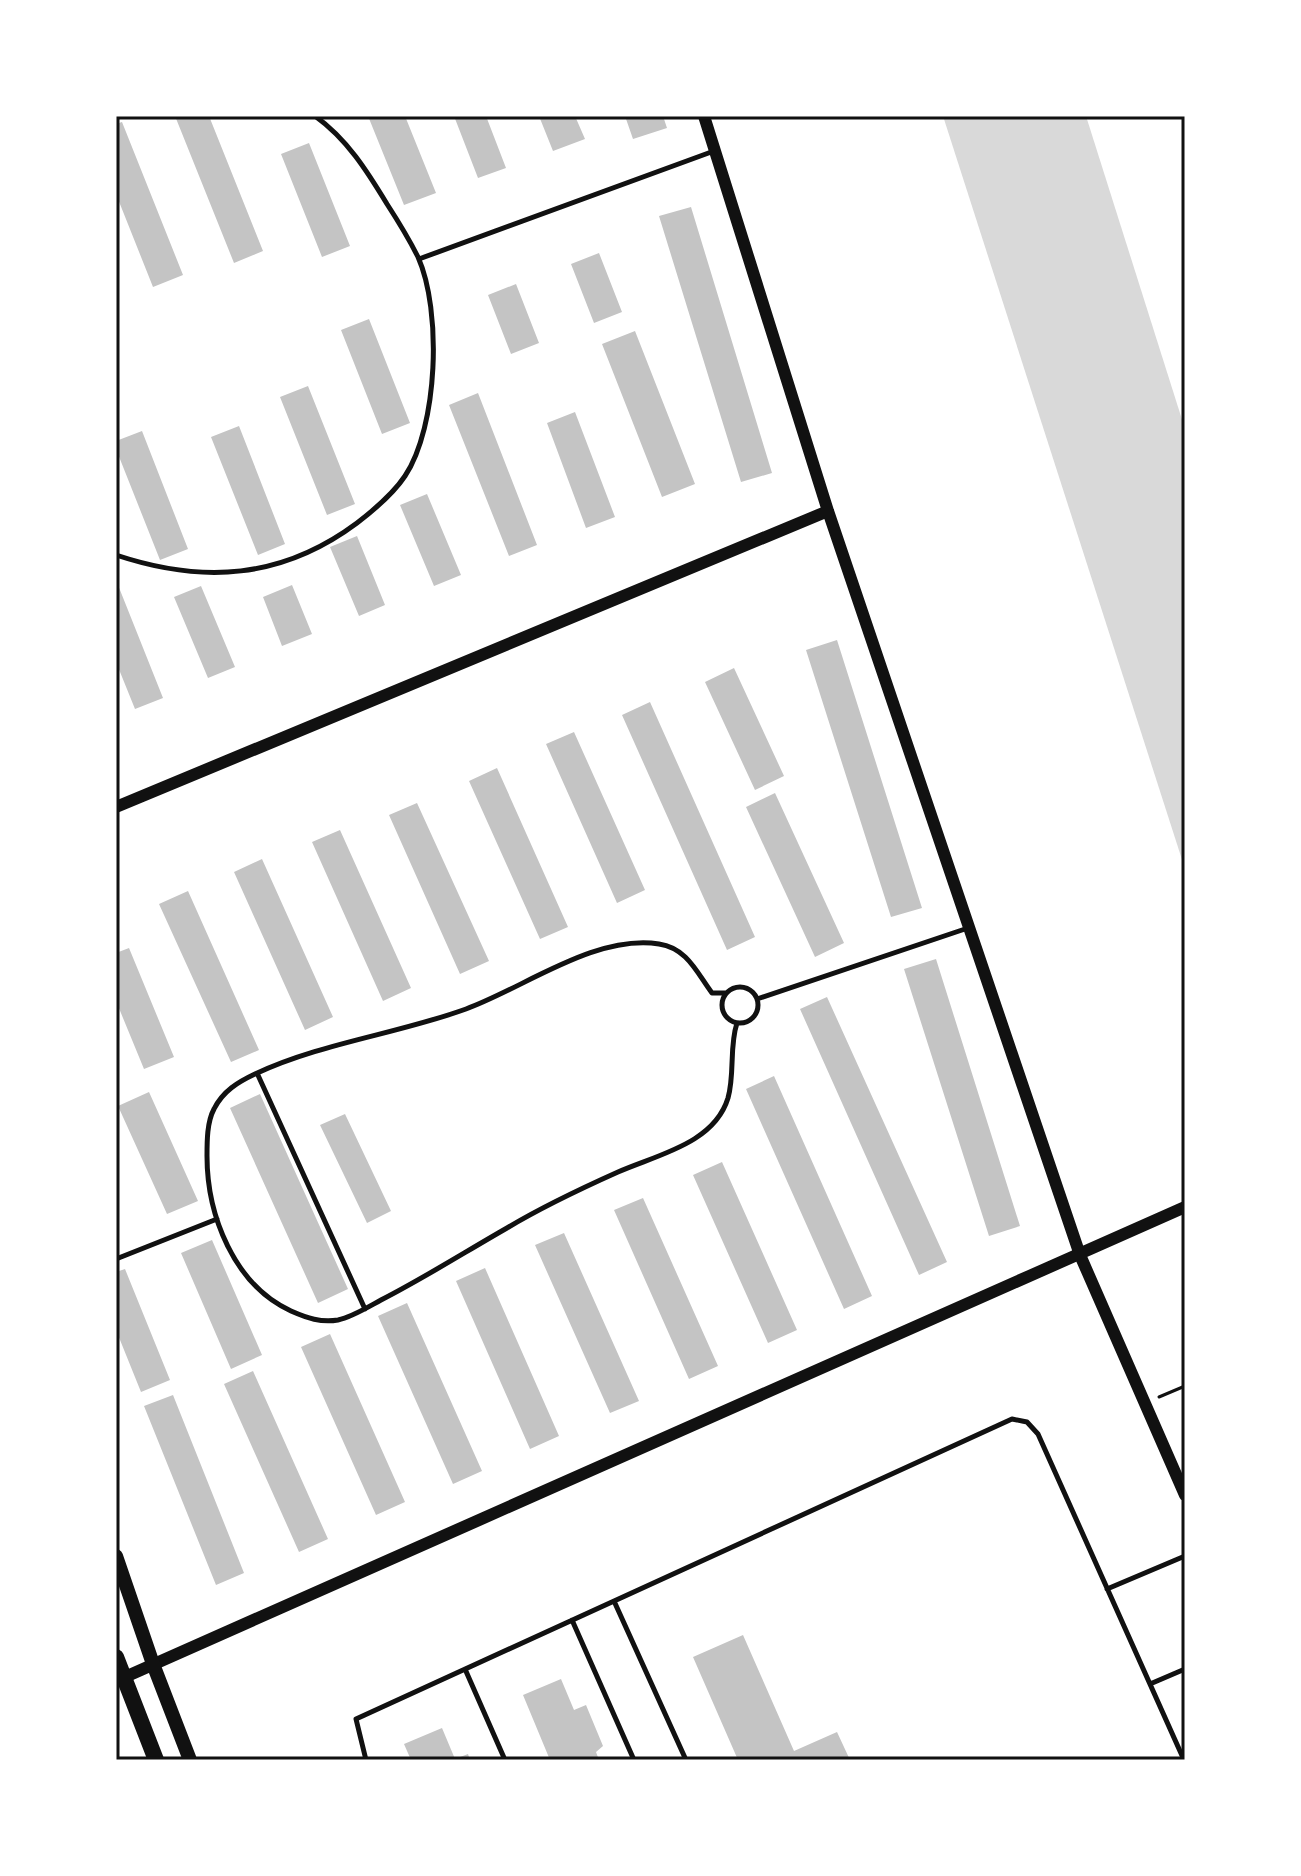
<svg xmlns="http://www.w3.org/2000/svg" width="1301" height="1876" viewBox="0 0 1301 1876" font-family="'Asap Condensed',sans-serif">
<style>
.water{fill:#d9d9d9}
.building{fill:#c4c4c4}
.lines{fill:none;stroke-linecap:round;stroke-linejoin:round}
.path{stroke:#111;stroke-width:3}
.service{stroke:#111;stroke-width:5}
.tertiary{stroke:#111;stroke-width:12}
.secondary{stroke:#111;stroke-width:14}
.primary{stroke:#111;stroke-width:16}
.neatline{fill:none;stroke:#111;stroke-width:3}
</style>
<rect width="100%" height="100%" fill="#fff"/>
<!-- water -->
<path class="water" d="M 943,116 L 1086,116 L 1185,429 L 1185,869 Z"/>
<!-- building -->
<path class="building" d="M 175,116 L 209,116 L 263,251 L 234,263 Z
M 368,116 L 405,116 L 436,193 L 404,205 Z
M 454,116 L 486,116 L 506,168 L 478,178 Z
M 539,116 L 575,116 L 585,139 L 553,151 Z
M 625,116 L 663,116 L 667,128 L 633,139 Z
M 122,122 L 183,275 L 153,287 L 116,194 L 116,124 Z
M 309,143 L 350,246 L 322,257 L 281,154 Z
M 691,207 L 772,473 L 741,482 L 659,216 Z
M 599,253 L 622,312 L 594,323 L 571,264 Z
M 516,284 L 539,343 L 511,354 L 488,295 Z
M 369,319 L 410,423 L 382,434 L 341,330 Z
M 635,331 L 695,484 L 662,497 L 602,344 Z
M 308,386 L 355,504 L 327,515 L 280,397 Z
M 478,393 L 537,545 L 509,556 L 449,405 Z
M 575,412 L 615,517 L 586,528 L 547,423 Z
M 239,426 L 285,544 L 258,555 L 211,437 Z
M 142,431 L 188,549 L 160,560 L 116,449 L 116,441 Z
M 427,494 L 461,575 L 434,586 L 400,505 Z
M 357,536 L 385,605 L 359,616 L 330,547 Z
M 116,580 L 163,698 L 135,709 L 116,662 Z
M 292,585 L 312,634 L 282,646 L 263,597 Z
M 201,586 L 235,667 L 208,678 L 174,597 Z
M 837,640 L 922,908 L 891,917 L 806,650 Z
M 734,668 L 784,776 L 755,790 L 705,682 Z
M 650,702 L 755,937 L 727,950 L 622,715 Z
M 574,732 L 645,890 L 617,903 L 546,744 Z
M 497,768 L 568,927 L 540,939 L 469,781 Z
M 775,793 L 844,943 L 815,957 L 746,807 Z
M 417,803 L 489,961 L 460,974 L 389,815 Z
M 340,830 L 411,988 L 383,1001 L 312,842 Z
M 262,859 L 333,1017 L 305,1030 L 234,872 Z
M 188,891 L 259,1050 L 231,1062 L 159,904 Z
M 129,948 L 174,1057 L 144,1069 L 116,1001 L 116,953 Z
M 936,959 L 1020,1226 L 989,1236 L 904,969 Z
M 827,997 L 947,1262 L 919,1275 L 800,1009 Z
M 774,1076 L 872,1296 L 844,1309 L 746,1089 Z
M 149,1092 L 198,1201 L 167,1214 L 118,1106 Z
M 260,1094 L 348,1289 L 318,1303 L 230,1108 Z
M 345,1114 L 391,1211 L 367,1223 L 320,1125 Z
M 722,1162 L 797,1330 L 768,1343 L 693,1175 Z
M 643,1198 L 718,1366 L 689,1379 L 614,1210 Z
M 564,1233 L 639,1401 L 610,1413 L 535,1245 Z
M 212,1240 L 262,1355 L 231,1369 L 181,1253 Z
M 485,1268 L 559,1436 L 530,1449 L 456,1281 Z
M 125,1269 L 170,1380 L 141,1392 L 116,1330 L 116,1272 Z
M 407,1303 L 482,1471 L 453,1484 L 378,1316 Z
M 330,1334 L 405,1502 L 376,1515 L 301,1347 Z
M 253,1371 L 328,1539 L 299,1552 L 224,1384 Z
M 173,1395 L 244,1573 L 216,1585 L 144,1406 Z
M 743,1635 L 794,1751 L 837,1732 L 850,1760 L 738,1760 L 693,1657 Z
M 561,1679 L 574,1710 L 586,1705 L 603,1746 L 596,1752 L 599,1760 L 550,1760 L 523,1695 Z
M 442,1728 L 455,1759 L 468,1754 L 470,1760 L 411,1760 L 404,1744 Z"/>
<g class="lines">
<!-- path -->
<path class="path" d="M 1159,1397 L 1185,1386"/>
<!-- service -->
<path class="service" d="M 419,259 L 714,151
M 116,555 C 203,584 282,579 357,523 C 374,510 393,494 405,476 C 438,426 442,311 418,257 C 409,239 398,221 387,204 C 367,171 347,139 315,116
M722 1005a18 18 0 1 1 36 0a18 18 0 1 1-36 0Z
M 726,993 L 712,993 C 697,973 687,948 659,944 C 595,934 524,988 466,1009 C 397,1034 321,1043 255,1074 C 238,1082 223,1091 214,1109 C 207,1122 207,1141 207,1156 C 207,1215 234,1285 291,1311 C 307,1318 321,1323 338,1320 C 352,1317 368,1307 381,1300 C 424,1278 465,1252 507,1228 C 542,1207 580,1189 618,1172 C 656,1155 714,1144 728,1098 C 735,1073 729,1047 737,1023
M 757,999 L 968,928
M 257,1073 L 365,1309
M 116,1259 L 217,1219
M 1107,1589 L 1185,1556
M 614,1601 L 686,1760
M 572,1620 L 634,1760
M 465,1669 L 505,1760
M 1150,1684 L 1185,1669
M 366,1760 L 356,1719 L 1012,1419 L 1027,1422 L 1038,1434 L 1184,1760"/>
<!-- tertiary -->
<path class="tertiary" d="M 704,116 L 828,511 L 1080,1255 L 1185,1495
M 116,807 L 828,511
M 116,1681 L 1185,1207"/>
<!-- secondary -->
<path class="secondary" d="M 116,1556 L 153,1664 L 190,1760"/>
<!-- primary -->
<path class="primary" d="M 116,1657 L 156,1760"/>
</g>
<!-- border -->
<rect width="1301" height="1876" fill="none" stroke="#ffffff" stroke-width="236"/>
<rect x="118" y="118" width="1065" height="1640" class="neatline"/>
</svg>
